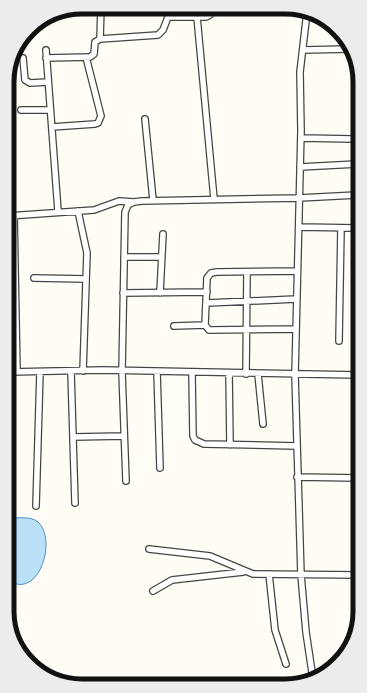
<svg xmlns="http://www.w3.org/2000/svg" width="367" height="693" viewBox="0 0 367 693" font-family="'Source Serif 4',serif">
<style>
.water{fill:#b9e0f7;stroke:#3f96cf}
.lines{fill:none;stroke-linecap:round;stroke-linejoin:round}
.minor-casing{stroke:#444;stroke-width:8}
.minor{stroke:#fff;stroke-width:5.5}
.rim{fill:none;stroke:#111;stroke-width:5}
</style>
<rect width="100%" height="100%" fill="#fffdf5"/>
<!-- water -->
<path class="water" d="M 10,518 C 18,518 31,516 38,522 C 57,539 40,597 11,582 Z"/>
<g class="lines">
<defs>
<path id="minor" d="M 307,12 L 300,72 L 301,131 L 295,375 L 301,575 L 306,632 L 313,679
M 197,17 L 214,199
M 100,39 L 101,7
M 46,50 L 58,211
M 303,50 L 350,49
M 23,58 L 25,80 L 30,83 L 48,82
M 46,58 L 90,57 L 94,54 L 95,42 L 100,39 L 158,35 L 163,30 L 168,17 L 206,17 L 210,15 L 211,8
M 21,110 L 50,110
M 145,119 L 153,200
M 52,127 L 95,124 L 98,123 L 101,116 L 86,57
M 301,138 L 352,139
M 300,167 L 357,164
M 78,211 L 87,253 L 83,371
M 14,215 L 17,372
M 8,216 L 94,210 L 119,201 L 134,202
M 299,227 L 357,228
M 124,257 L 162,257
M 34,278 L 86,279
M 123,293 L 207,292
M 160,293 L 163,234
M 207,303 L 296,299
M 9,321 L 16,327
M 174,326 L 205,325
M 295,329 L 209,330 L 205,325 L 207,278 L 211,273 L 217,272 L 297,271
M 339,341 L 341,228
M 9,372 L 103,370 L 358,375
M 71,372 L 75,503
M 157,372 L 160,468
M 192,373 L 193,436 L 195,440 L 204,444 L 297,446
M 229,373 L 230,445
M 246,374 L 247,272
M 258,374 L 263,424
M 73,437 L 124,436
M 297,477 L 359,478
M 126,481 L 122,372 L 125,212 L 128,205 L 134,202 L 142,201 L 299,198 L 357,195
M 36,506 L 40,372
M 149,549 L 210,556 L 253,574 L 360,575
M 269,574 L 275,630 L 286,664
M 153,591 L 172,580 L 243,572"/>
</defs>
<!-- minor casing -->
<use href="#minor" class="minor-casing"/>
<!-- minor -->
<use href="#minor" class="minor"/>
</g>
<!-- crop -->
<path d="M0 0H367V693H0ZM82 14H285A68 68 0 0 1 353 82V611A68 68 0 0 1 285 679H82A68 68 0 0 1 14 611V82A68 68 0 0 1 82 14Z" fill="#ececec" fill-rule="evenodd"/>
<path class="rim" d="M82 14H285A68 68 0 0 1 353 82V611A68 68 0 0 1 285 679H82A68 68 0 0 1 14 611V82A68 68 0 0 1 82 14Z"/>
</svg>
